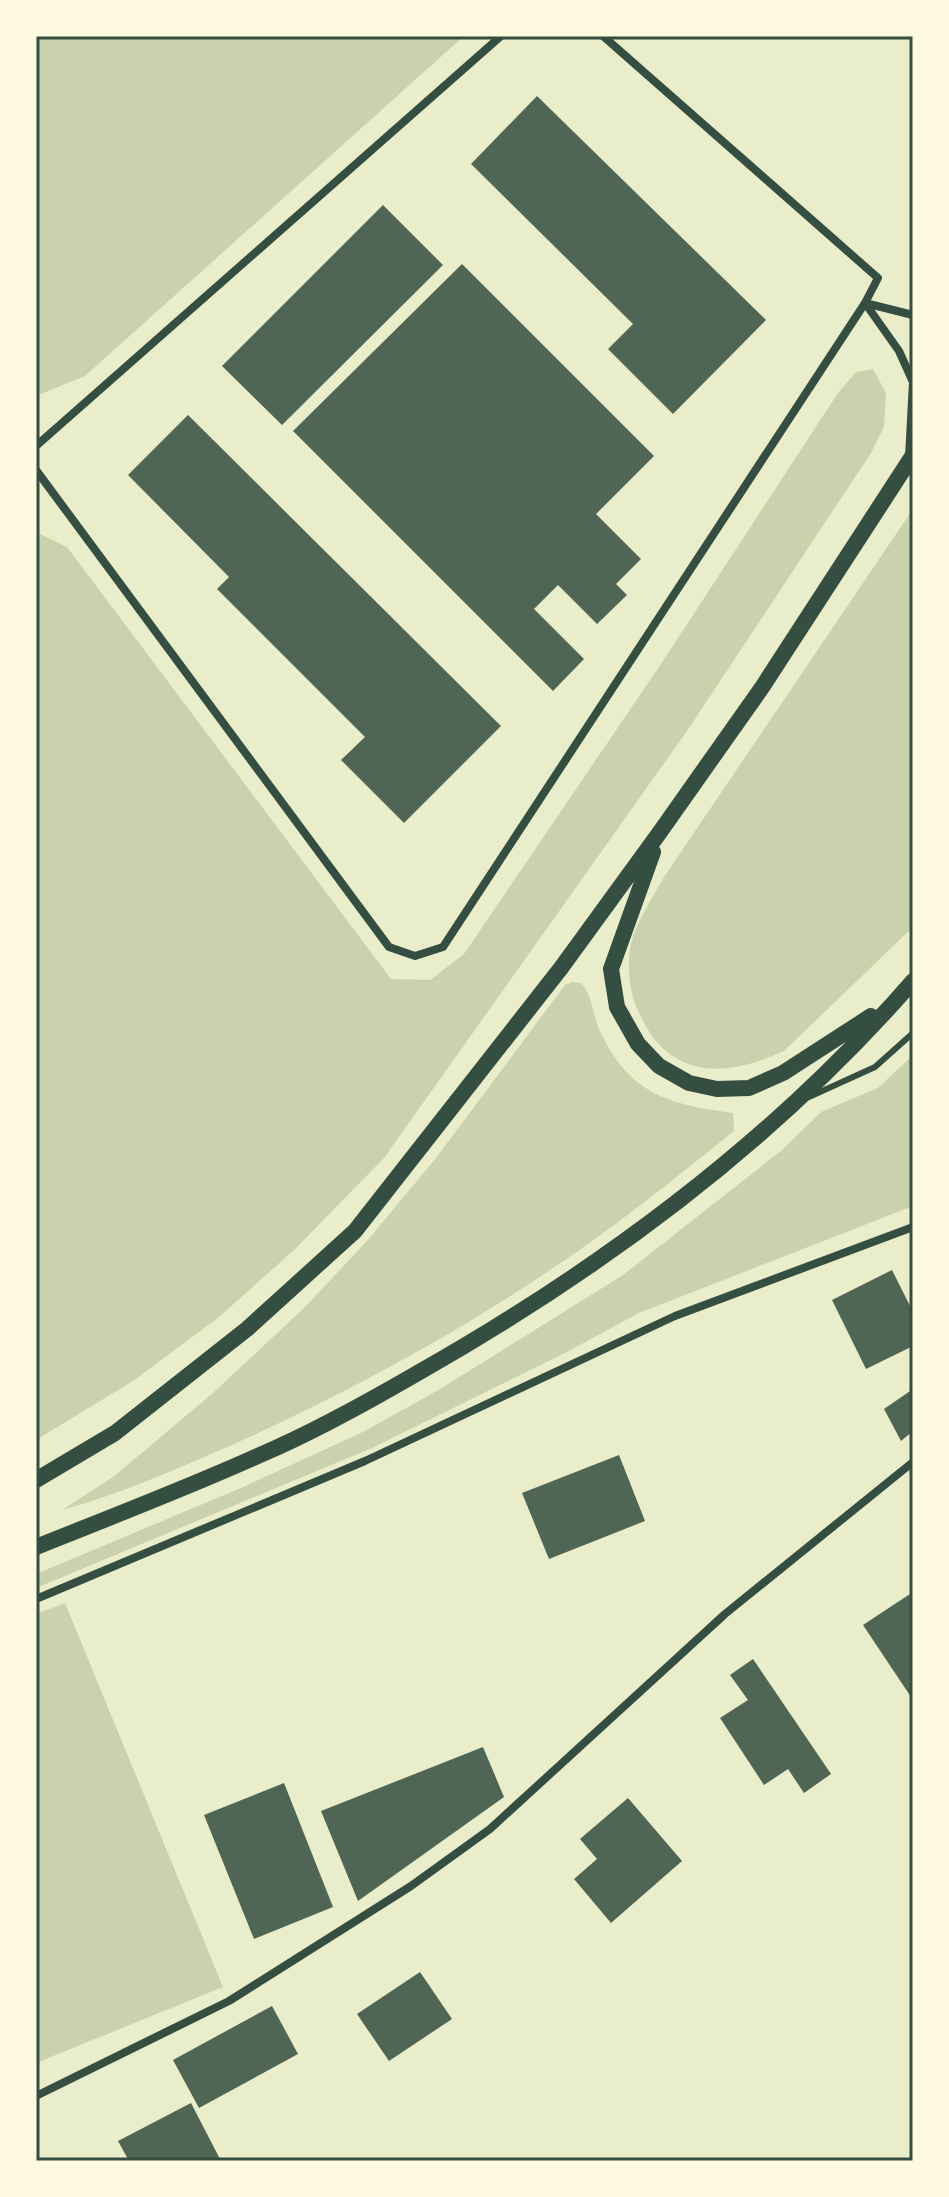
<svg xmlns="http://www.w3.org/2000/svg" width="949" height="2197" viewBox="0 0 949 2197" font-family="Raleway,sans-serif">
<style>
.green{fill:#cad2ad}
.building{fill:#4f6655}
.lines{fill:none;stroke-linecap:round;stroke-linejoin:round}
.service{stroke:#344e41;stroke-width:6}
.minor{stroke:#344e41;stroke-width:8}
.secondary{stroke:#344e41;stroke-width:16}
.neatline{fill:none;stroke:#344e41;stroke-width:3}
</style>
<rect width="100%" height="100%" fill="#e9edc9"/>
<!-- green -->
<path class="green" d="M 36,36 L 464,36 L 85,376 L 36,396 Z
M 873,369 L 886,393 L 884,427 L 871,453 L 687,731 L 384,1158 L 295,1249 L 219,1317 L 133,1381 L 36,1440 L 36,532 L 67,547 L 391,979 L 430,980 L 464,954 L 661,664 L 838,393 L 856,372 Z
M 913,509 L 913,927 L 784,1051 C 726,1078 670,1080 640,1015 C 630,995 627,971 630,949 C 634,925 652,899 664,877 Z
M 572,982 L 581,983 C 593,997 592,1012 599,1029 C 628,1093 666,1104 733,1113 L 734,1131 C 674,1179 614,1228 550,1270 C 451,1337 341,1396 232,1445 C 176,1469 121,1494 62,1510 L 113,1477 L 213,1393 L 305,1307 L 367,1241 L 436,1158 L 565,985 Z
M 913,1055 L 913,1206 L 639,1313 L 563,1354 L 372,1448 L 36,1588 L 36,1574 L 241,1488 L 365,1431 L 440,1389 L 623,1275 L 782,1150 L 821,1112 L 878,1088 Z
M 65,1603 L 223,1987 L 36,2063 L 36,1614 Z"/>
<!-- building -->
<path class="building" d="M 537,96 L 766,320 L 673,414 L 608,349 L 633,324 L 471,164 Z
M 383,205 L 443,265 L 282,425 L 222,366 Z
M 462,264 L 654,456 L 596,514 L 641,559 L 616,584 L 627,595 L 597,624 L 558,585 L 534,609 L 584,659 L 553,691 L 293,431 Z
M 188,415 L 501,726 L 404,823 L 341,760 L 365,737 L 217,589 L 229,577 L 128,475 Z
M 892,1270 L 913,1312 L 913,1346 L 866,1369 L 832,1300 Z
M 913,1389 L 913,1431 L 901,1441 L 884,1409 Z
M 619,1455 L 645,1521 L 549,1559 L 522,1493 Z
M 913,1592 L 913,1695 L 911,1697 L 863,1625 Z
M 753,1659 L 831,1774 L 804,1793 L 788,1769 L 764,1785 L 720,1718 L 748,1700 L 730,1675 Z
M 483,1747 L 504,1797 L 358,1901 L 321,1811 Z
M 284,1783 L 333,1907 L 254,1939 L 204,1815 Z
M 628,1798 L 682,1861 L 611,1923 L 574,1879 L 597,1859 L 580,1839 Z
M 420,1972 L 452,2019 L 389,2061 L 357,2014 Z
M 272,2006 L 298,2054 L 199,2108 L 173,2060 Z
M 191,2103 L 221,2161 L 129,2161 L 118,2141 Z"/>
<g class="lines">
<!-- service -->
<path class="service" d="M 809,1097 L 875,1067 L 913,1033"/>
<!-- minor -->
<path class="minor" d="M 865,303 L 899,351 L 913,382 L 909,457
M 865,303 L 913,315
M 36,446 L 501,36
M 36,470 L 389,947 L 415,956 L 443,947 L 865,303 L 878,278 L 603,36
M 36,1599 L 365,1461 L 675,1316 L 913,1227
M 36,2096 L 229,2001 L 411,1886 L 490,1829 L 725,1614 L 913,1462"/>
<!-- secondary -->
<path class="secondary" d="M 653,852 L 611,969 L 617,1007 L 638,1044 L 659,1066 L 689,1083 L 717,1089 L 749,1088 L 783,1073 L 871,1016
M 36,1480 L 115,1433 L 247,1329 L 355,1231 L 561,968 L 660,832 L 763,686 L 913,455
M 36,1547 C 111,1517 187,1488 260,1455 C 314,1432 366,1403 416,1374 C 600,1270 774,1141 913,981"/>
</g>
<!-- border -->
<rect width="949" height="2197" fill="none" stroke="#fefae0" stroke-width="76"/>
<rect x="38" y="38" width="873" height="2121" class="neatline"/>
</svg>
